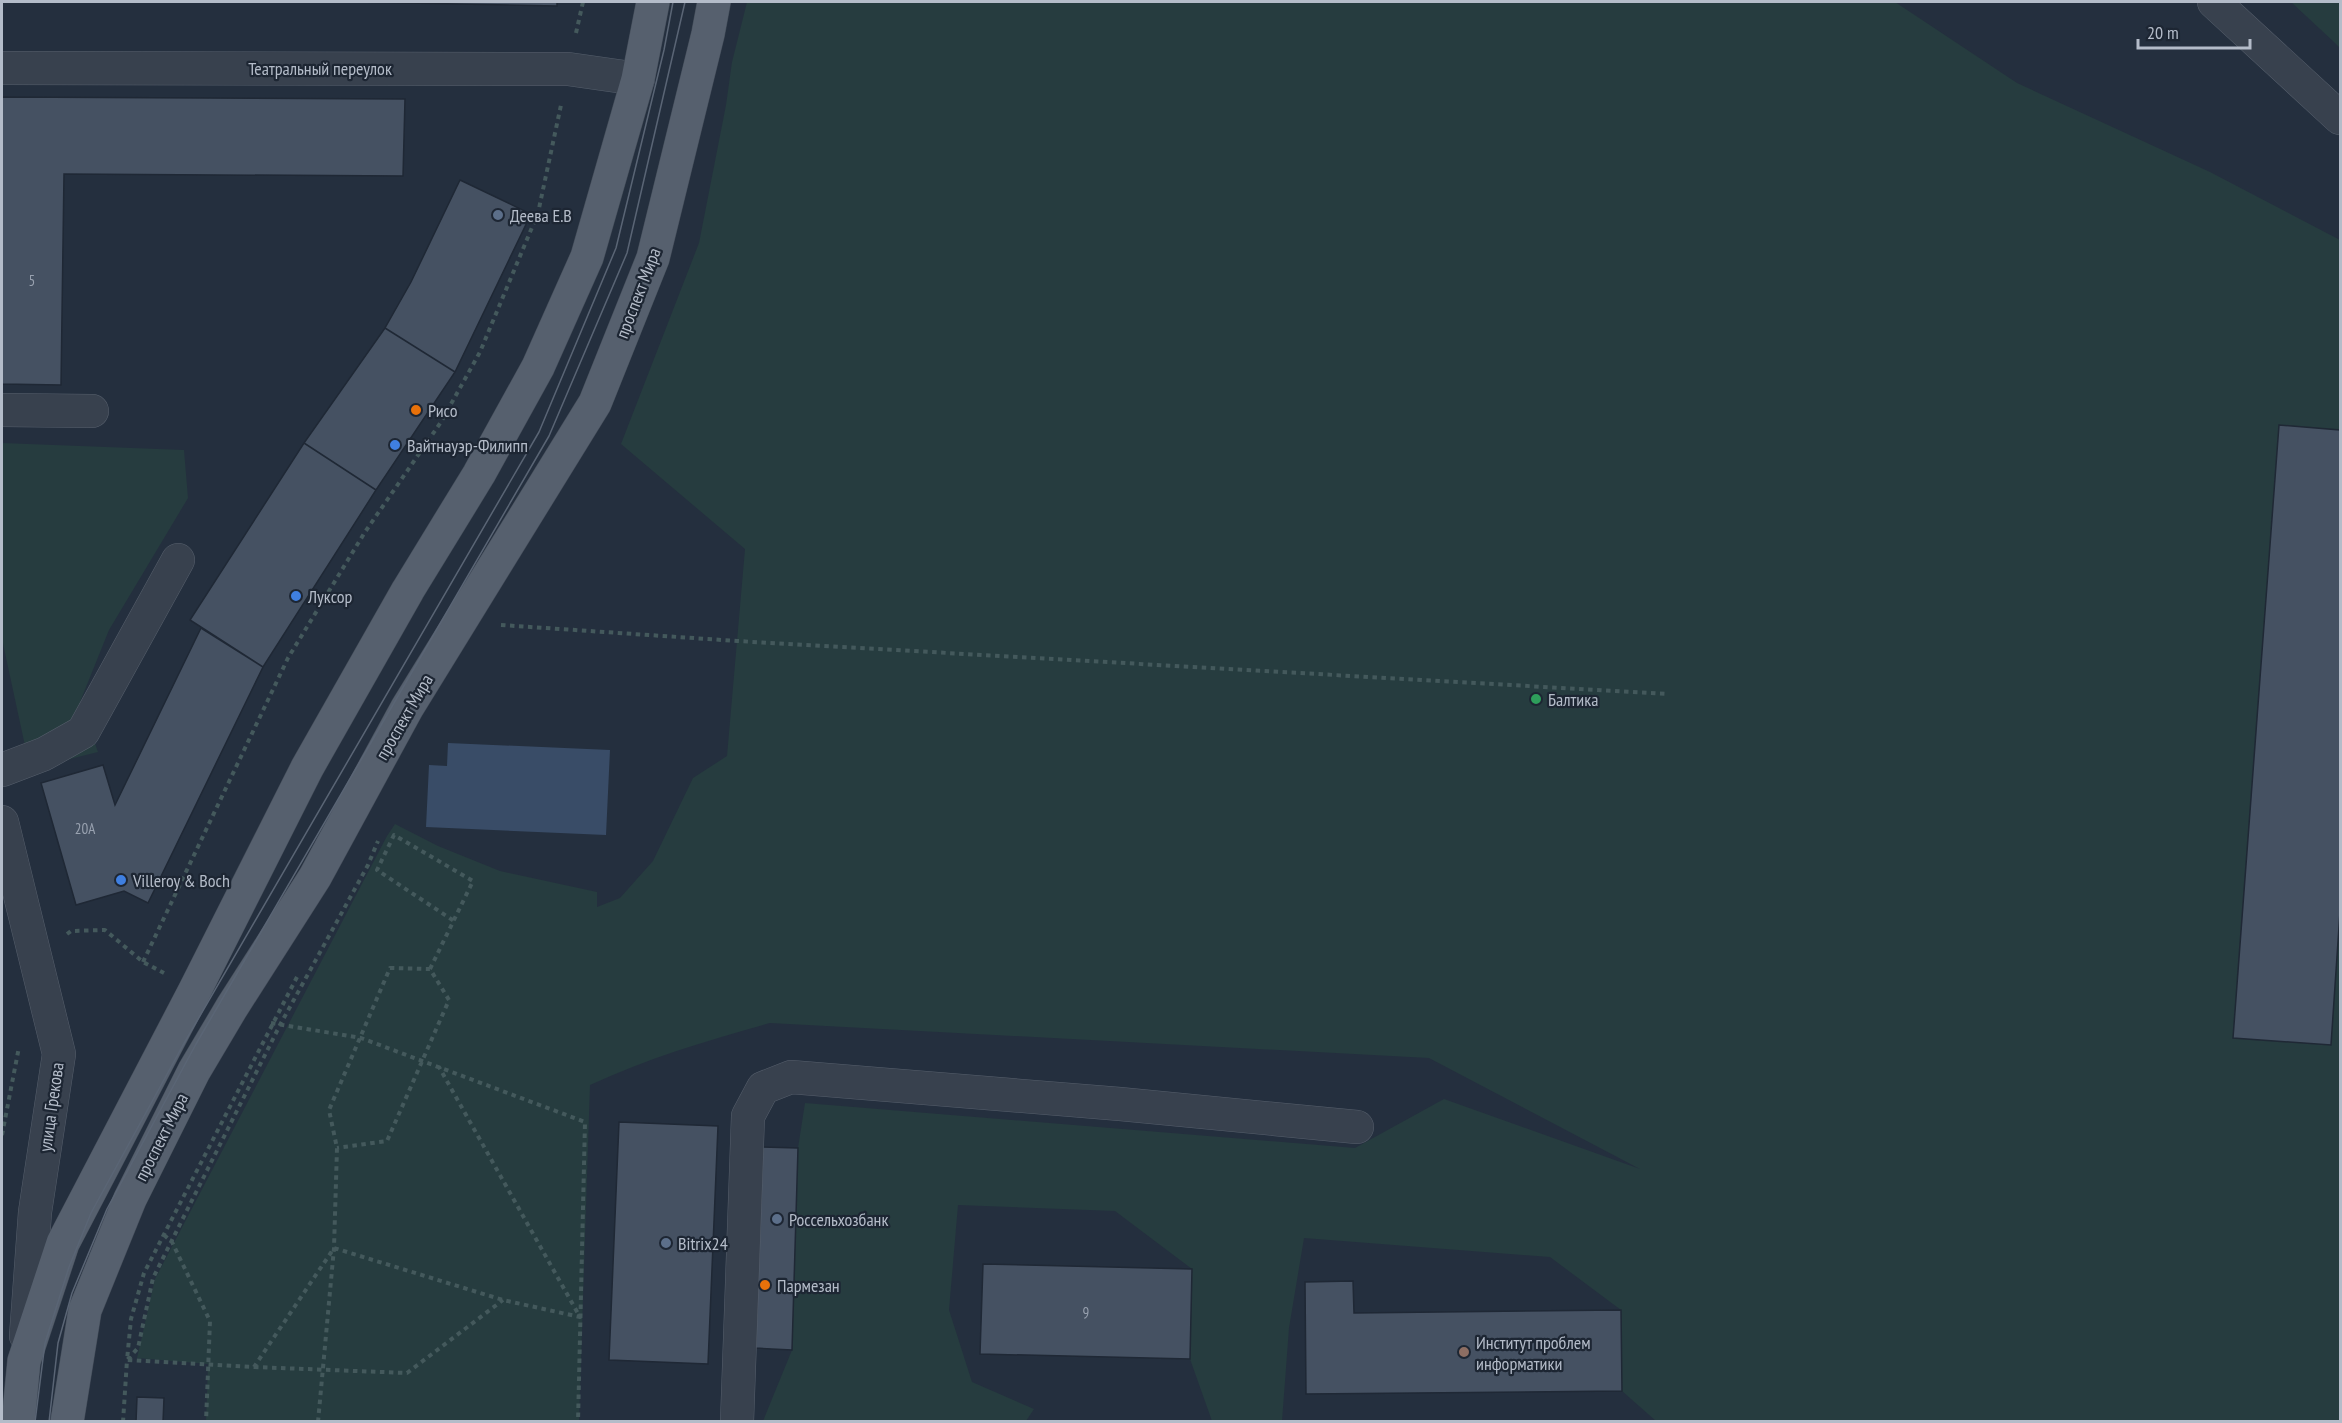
<svg xmlns="http://www.w3.org/2000/svg" width="2342" height="1423" viewBox="0 0 2342 1423" font-family="'PT Sans Narrow',sans-serif">
<style>
.green{fill:#263c3f}
.water{fill:#394c67}
.building{fill:#455162;stroke:#1f2835;stroke-width:1.5}
.lines{fill:none;stroke-linecap:round;stroke-linejoin:round}
.minor-casing{stroke:#565f6c;stroke-width:34}
.major-casing{stroke:#414a57;stroke-width:34}
.path{stroke:#44595c;stroke-width:4;stroke-dasharray:4.5 4.5;stroke-linecap:butt}
.minor{stroke:#38414e;stroke-width:33}
.major{stroke:#56606e;stroke-width:33}
.tram{stroke:#5a6575;stroke-width:1.5}
.service-dot{fill:#5c6f8a;stroke:#1d2633;stroke-width:2}
.food-dot{fill:#e8710a;stroke:#1d2633;stroke-width:2}
.shop-dot{fill:#3f7fe0;stroke:#1d2633;stroke-width:2}
.leisure-dot{fill:#2e9e5b;stroke:#1d2633;stroke-width:2}
.education-dot{fill:#8d6e63;stroke:#1d2633;stroke-width:2}
.labels{text-anchor:middle;dominant-baseline:central;stroke-width:4.5;stroke-linejoin:round;paint-order:stroke}
.number-label{font-size:15px;fill:#98a1af}
.street-label{font-size:18px;fill:#b4bcc9;stroke:#1d2633}
.poi-label{font-size:18px;fill:#b4bcc9;stroke:#1d2633;text-anchor:start}
</style>
<rect width="100%" height="100%" fill="#242f3e"/>
<!-- green -->
<path class="green" d="M 747,2 L 1895,2 L 2017,83 L 2210,172 L 2340,240 L 2340,1421 L 1656,1421 L 1622,1391 L 1621,1310 L 1550,1257 L 1304,1238 L 1289,1328 L 1282,1421 L 1212,1421 L 1190,1359 L 1192,1269 L 1115,1211 L 958,1205 L 949,1310 L 972,1382 L 1034,1409 L 1026,1421 L 763,1421 L 792,1350 L 798,1148 L 805,1103 L 1355,1148 L 1444,1099 L 1640,1169 L 1429,1058 L 770,1023 C 709,1040 648,1058 590,1085 L 579,1421 L 206,1421 L 208,1364 L 137,1358 L 155,1279 L 387,836 L 395,824 L 438,846 L 500,871 L 597,892 L 597,907 L 620,898 L 653,861 L 693,778 L 727,756 L 745,549 L 621,444 L 699,243 L 726,105 L 732,62 Z
M 2291,2 L 2340,2 L 2340,48 L 2334,42 Z
M 2,443 L 184,450 L 188,498 L 109,630 L 80,702 L 98,752 L 30,769 L 2,639 Z"/>
<!-- water -->
<path class="water" d="M 448,743 L 610,750 L 606,835 L 426,827 L 429,765 L 447,766 Z"/>
<!-- building -->
<path class="building" d="M 355,2 L 557,2 L 557,6 Z
M 2,97 L 405,99 L 403,176 L 64,174 L 61,385 L 2,384 Z
M 460,180 L 531,214 L 455,372 L 385,328 L 411,282 Z
M 385,328 L 455,372 L 376,490 L 304,443 Z
M 2279,425 L 2340,430 L 2340,912 L 2331,1045 L 2233,1038 Z
M 304,443 L 376,490 L 263,667 L 190,620 Z
M 201,628 L 263,667 L 148,903 L 124,891 L 76,905 L 41,783 L 103,765 L 115,805 Z
M 619,1122 L 718,1126 L 708,1364 L 609,1360 Z
M 761,1147 L 798,1148 L 792,1350 L 755,1348 Z
M 983,1264 L 1192,1269 L 1190,1359 L 980,1354 Z
M 1353,1281 L 1354,1313 L 1621,1310 L 1622,1391 L 1306,1394 L 1305,1282 Z
M 137,1397 L 164,1398 L 163,1422 L 136,1422 Z"/>
<g class="lines">
<defs>
<path id="minor" d="M 2214,2 L 2340,118
M 2,68 L 568,69 L 638,79
M 2,410 L 92,411
M 2,770 L 44,754 L 83,732 L 178,560
M 2,822 L 59,1054 L 35,1212 L 26,1336
M 737,1422 L 748,1116 L 763,1088 L 791,1077 L 1120,1104 L 1357,1127"/>
<path id="major" d="M 18,1422 L 24,1361 L 63,1243 L 195,990 L 307,768 L 408,590 L 479,474 L 538,367 L 587,257 L 638,79 L 653,2
M 67,1422 L 85,1310 L 130,1199 L 194,1071 L 232,1007 L 315,877 L 407,708 L 595,403 L 653,258 L 708,34 L 714,2"/>
</defs>
<!-- minor casing -->
<use href="#minor" class="minor-casing"/>
<!-- major casing -->
<use href="#major" class="major-casing"/>
<!-- path -->
<path class="path" d="M 576,33 L 583,2
M 501,625 L 737,641 L 1668,694
M 67,934 L 71,931 L 105,930 L 143,962 L 164,973
M 143,962 L 288,658 L 365,532 L 441,422 L 480,352 L 538,213 L 561,105
M 430,969 L 473,881 L 394,835 L 377,870 L 454,921
M 297,977 L 144,1273 L 131,1319 L 127,1360 L 254,1367 L 334,1248 L 503,1300 L 580,1317 L 439,1067
M 271,1023 L 361,1038 L 585,1122 L 578,1422
M 2,1135 L 19,1047
M 164,1235 L 172,1242 L 210,1321 L 206,1422
M 254,1367 L 407,1373 L 503,1300
M 123,1422 L 127,1360 L 138,1348 L 153,1278 L 280,1025 L 368,865 L 378,841
M 318,1422 L 334,1248 L 337,1148 L 329,1110 L 390,968 L 430,969 L 449,1000 L 387,1141 L 337,1148"/>
<!-- minor -->
<use href="#minor" class="minor"/>
<!-- major -->
<use href="#major" class="major"/>
<!-- tram -->
<path class="tram" d="M 35,1422 L 45,1343 L 69,1267 L 91,1213 L 183,1045 L 539,432 L 616,248 L 664,50 L 673,2
M 49,1422 L 58,1343 L 72,1293 L 107,1209 L 196,1044 L 549,436 L 627,253 L 685,2"/>
</g>
<!-- markers -->
<g class="service-dot">
<circle cx="498" cy="215" r="6"/>
<circle cx="777" cy="1219" r="6"/>
<circle cx="666" cy="1243" r="6"/>
</g>
<g class="food-dot">
<circle cx="416" cy="410" r="6"/>
<circle cx="765" cy="1285" r="6"/>
</g>
<g class="shop-dot">
<circle cx="395" cy="445" r="6"/>
<circle cx="296" cy="596" r="6"/>
<circle cx="121" cy="880" r="6"/>
</g>
<circle class="leisure-dot" cx="1536" cy="699" r="6"/>
<circle class="education-dot" cx="1464" cy="1352" r="6"/>
<g class="labels">
<!-- number labels -->
<g class="number-label">
<text x="32" y="280">5</text>
<text x="85" y="828">20А</text>
<text x="1086" y="1312">9</text>
</g>
<!-- street labels -->
<g class="street-label">
<text x="320" y="68">Театральный переулок</text>
<text transform="translate(638 293) rotate(-69)">проспект Мира</text>
<text transform="translate(404 717) rotate(-60)">проспект Мира</text>
<text transform="translate(51 1107) rotate(-82)">улица Грекова</text>
<text transform="translate(161 1137) rotate(-63)">проспект Мира</text>
</g>
<!-- poi labels -->
<g class="poi-label">
<text x="510" y="215">Деева Е.В</text>
<text x="428" y="410">Рисо</text>
<text x="407" y="445">Вайтнауэр-Филипп</text>
<text x="308" y="596">Луксор</text>
<text x="1548" y="699">Балтика</text>
<text x="133" y="880">Villeroy &amp; Boch</text>
<text x="789" y="1219">Россельхозбанк</text>
<text x="678" y="1243">Bitrix24</text>
<text x="777" y="1285">Пармезан</text>
<text x="1476" y="1342">Институт проблем<tspan x="1476" dy="21">информатики</tspan></text>
</g>
</g>
<!-- border -->
<rect width="2342" height="1423" fill="none" stroke="#b4bcc9" stroke-width="6"/>
<!-- scale -->
<path d="M2138 39v9h112v-9" fill="none" stroke="#b4bcc9" stroke-width="3"/>
<text x="2147" y="39" font-size="18" fill="#b4bcc9" stroke="#1d2633" stroke-width="4.5" paint-order="stroke">20 m</text>
</svg>
